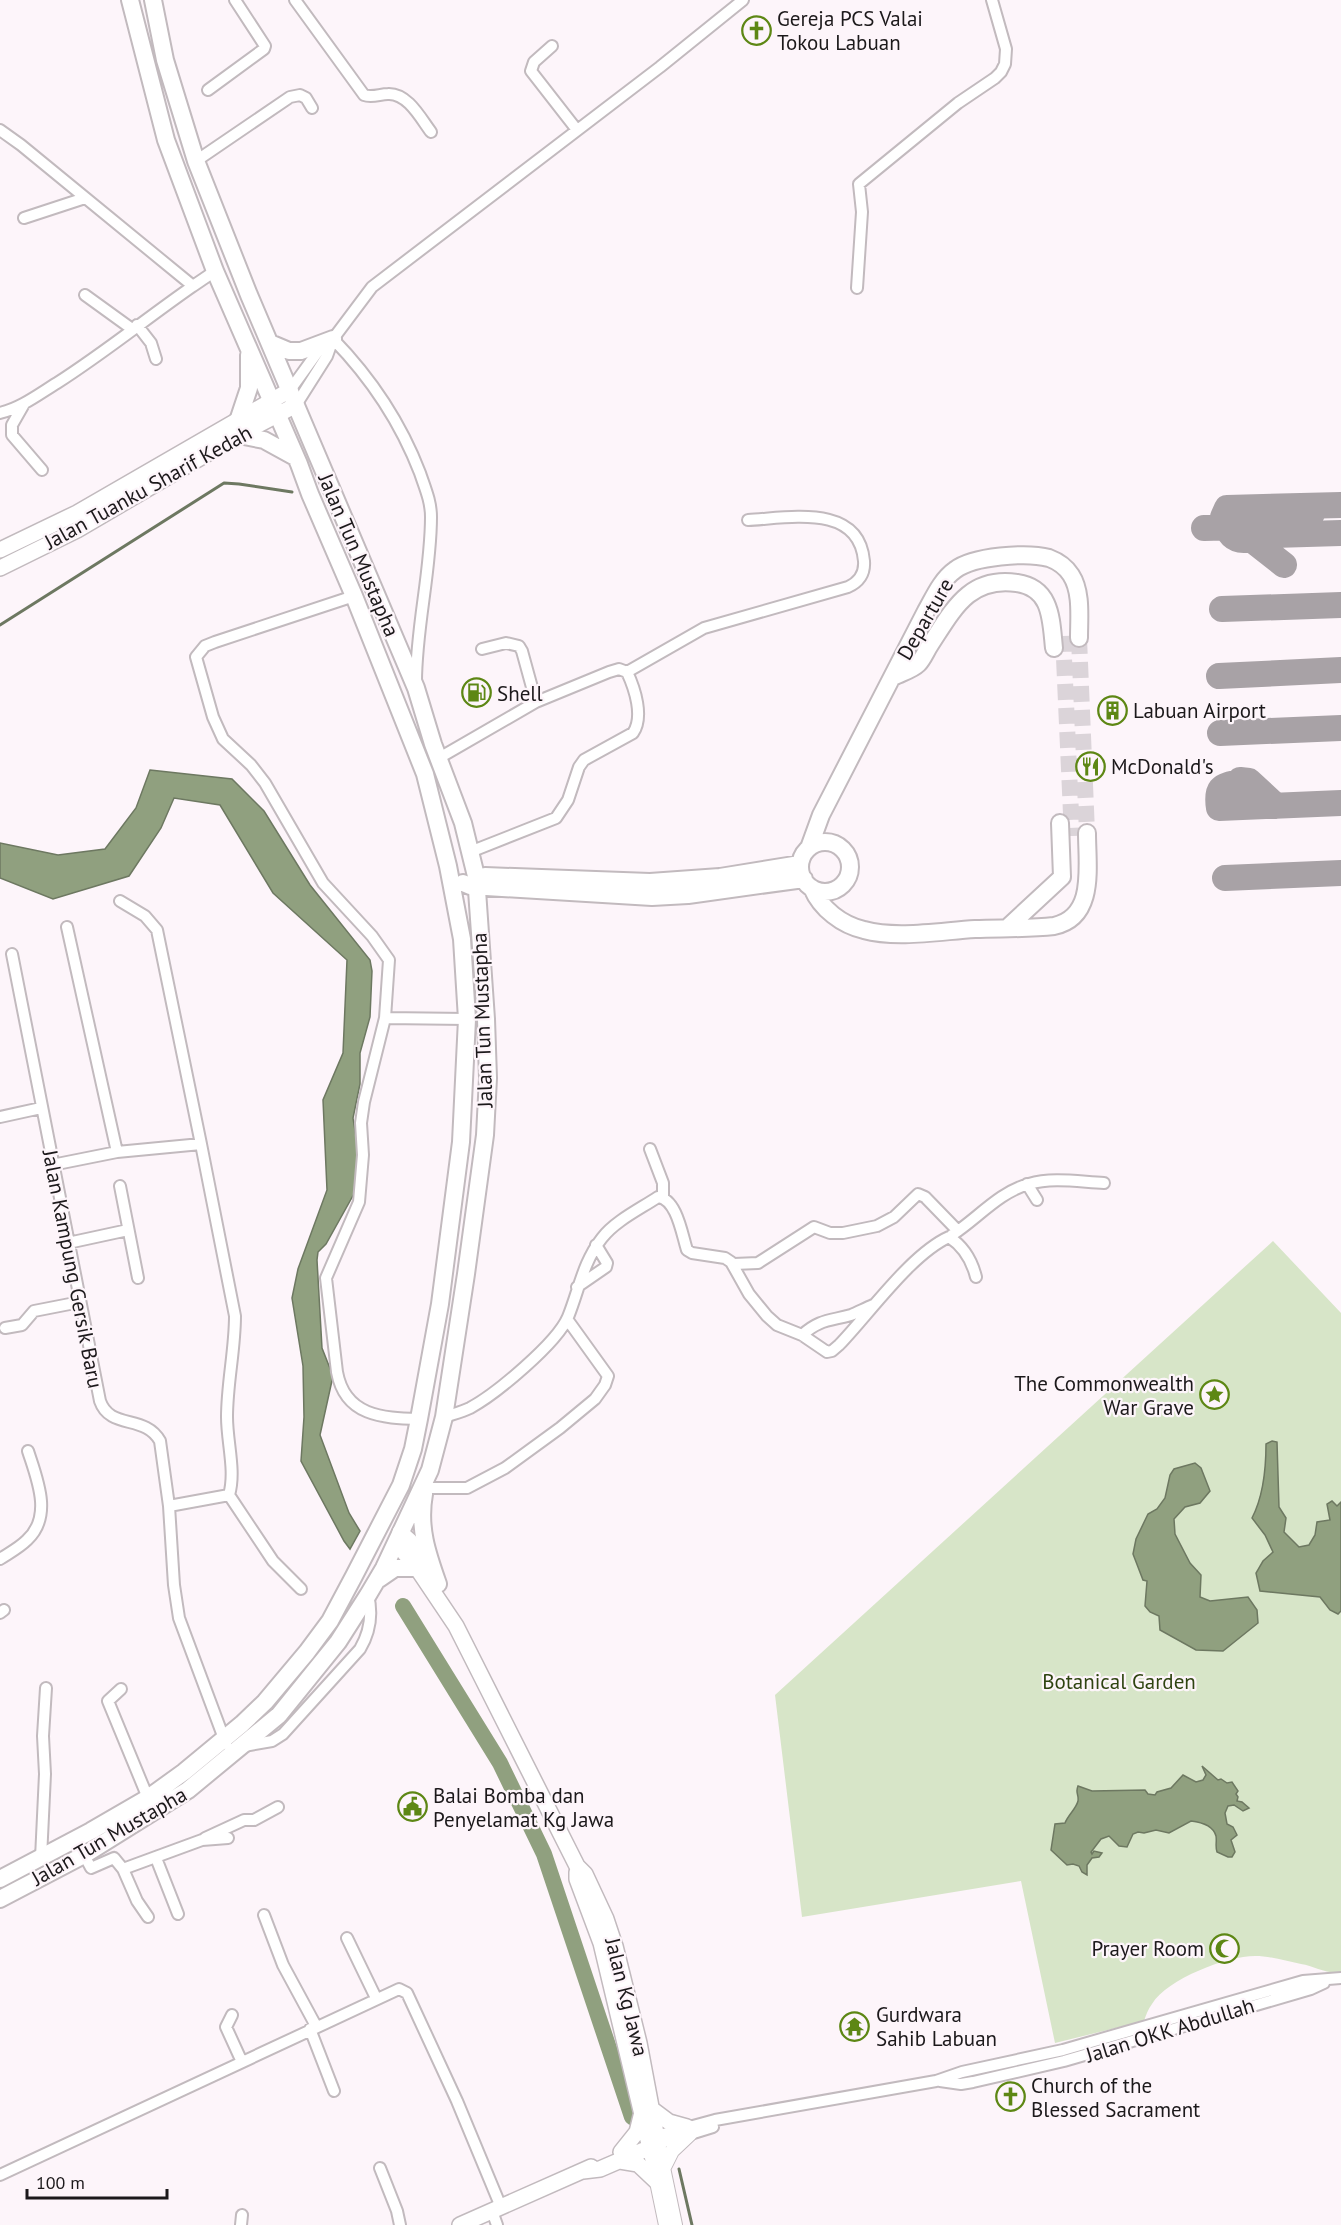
<svg xmlns="http://www.w3.org/2000/svg" width="1341" height="2225" viewBox="0 0 1341 2225" font-family="'PT Sans',sans-serif">
<style>
.green{fill:#d7e5c8}
.water{fill:#90a07f;stroke:#6d7861;stroke-width:1.5}
.lines{fill:none;stroke-linecap:round;stroke-linejoin:round}
.stream{stroke:#6d7861;stroke-width:3}
.river{stroke:#90a07f;stroke-width:16}
.taxiway{stroke:#a8a2a6;stroke-width:26}
.primary-tunnel{stroke:#dbd4d9;stroke-width:16;stroke-dasharray:16 8;stroke-linecap:butt}
.minor-casing{stroke:#c2babe;stroke-width:14}
.tertiary-casing{stroke:#c2babe;stroke-width:16}
.secondary-casing{stroke:#c2babe;stroke-width:18}
.primary-casing{stroke:#c2babe;stroke-width:20}
.minor{stroke:#fff;stroke-width:10}
.tertiary{stroke:#fff;stroke-width:14}
.secondary{stroke:#fff;stroke-width:15}
.primary{stroke:#fff;stroke-width:16}
.labels{text-anchor:middle;dominant-baseline:central;stroke-width:4.5;stroke-linejoin:round;paint-order:stroke}
.poi-label{font-size:21px;fill:#1c191b;stroke:#fdf5fa;text-anchor:start}
.street-label{font-size:21px;fill:#1c191b;stroke:#fdf5fa}
.park-label{font-size:21px;fill:#2f4411;stroke:#fdf5fa}
</style>
<rect width="100%" height="100%" fill="#fdf5fa"/>
<!-- green -->
<path class="green" d="M 1273,1241 L 1341,1313 L 1341,1972 C 1328,1975 1314,1966 1301,1964 C 1286,1961 1270,1956 1255,1956 C 1227,1956 1167,1979 1152,2004 C 1148,2009 1146,2015 1144,2021 L 1055,2043 L 1021,1881 L 802,1917 L 775,1695 Z"/>
<!-- water -->
<path class="water" d="M 150,770 L 232,779 L 264,811 L 310,885 L 370,960 L 372,971 L 370,1017 L 360,1053 L 360,1084 L 353,1118 L 360,1162 L 355,1192 L 326,1244 L 318,1252 L 317,1260 L 322,1348 L 333,1376 L 320,1435 L 349,1513 L 360,1531 L 350,1549 L 344,1541 L 301,1461 L 304,1417 L 303,1366 L 292,1298 L 298,1269 L 327,1190 L 323,1100 L 343,1053 L 347,960 L 273,893 L 220,805 L 174,798 L 161,828 L 129,876 L 53,899 L 0,878 L 0,843 L 58,855 L 105,849 L 136,808 Z
M 1272,1441 L 1277,1442 L 1279,1507 L 1286,1518 L 1284,1532 L 1299,1547 L 1309,1545 L 1315,1535 L 1317,1522 L 1330,1520 L 1327,1504 L 1332,1501 L 1337,1506 L 1341,1502 L 1341,1611 L 1338,1614 L 1330,1610 L 1320,1597 L 1260,1591 L 1256,1573 L 1263,1561 L 1273,1552 L 1265,1535 L 1252,1518 C 1263,1497 1266,1467 1266,1444 Z
M 1195,1463 L 1201,1468 L 1210,1491 L 1200,1503 L 1185,1507 L 1174,1519 L 1175,1534 L 1190,1563 L 1201,1575 L 1200,1597 L 1210,1601 L 1248,1597 L 1257,1610 L 1258,1623 L 1223,1651 L 1196,1650 L 1160,1630 L 1159,1616 L 1150,1612 L 1145,1606 L 1147,1581 L 1143,1580 L 1133,1554 L 1136,1539 L 1148,1514 L 1157,1509 L 1165,1498 L 1170,1475 L 1174,1469 Z
M 1202,1766 L 1218,1780 L 1221,1779 L 1227,1783 L 1232,1782 L 1238,1791 L 1236,1794 L 1238,1797 L 1237,1801 L 1242,1802 L 1249,1808 L 1243,1811 L 1234,1805 L 1228,1806 L 1225,1813 L 1227,1824 L 1233,1827 L 1237,1835 L 1231,1840 L 1235,1852 L 1232,1857 L 1228,1857 L 1217,1852 C 1215,1846 1217,1842 1216,1836 C 1213,1825 1200,1822 1191,1821 L 1169,1833 L 1156,1830 L 1144,1833 L 1138,1832 L 1133,1834 L 1127,1847 L 1119,1846 L 1109,1836 L 1101,1839 L 1091,1852 L 1092,1854 L 1094,1851 L 1102,1853 L 1099,1857 L 1092,1858 L 1087,1865 L 1087,1875 L 1082,1872 L 1079,1866 L 1073,1864 L 1067,1865 L 1051,1850 L 1055,1824 L 1065,1823 C 1068,1815 1076,1809 1078,1801 C 1079,1794 1075,1793 1078,1786 L 1092,1791 L 1145,1790 L 1148,1794 L 1155,1795 L 1157,1792 L 1171,1788 L 1183,1775 L 1196,1782 L 1203,1780 L 1206,1775 Z"/>
<g class="lines">
<!-- stream -->
<path class="stream" d="M 0,625 L 224,483 L 239,484 L 292,492
M 679,2169 L 692,2225"/>
<!-- river -->
<path class="river" d="M 403,1606 L 500,1763 L 544,1854 L 632,2117"/>
<!-- taxiway -->
<path class="taxiway" d="M 1204,528 L 1280,526 C 1291,515 1297,511 1313,512
M 1273,535 L 1341,533
M 1284,565 L 1251,539 C 1233,543 1227,533 1223,517 L 1227,508 L 1341,505
M 1222,609 L 1341,605
M 1219,676 L 1341,670
M 1220,733 L 1341,728
M 1276,806 L 1249,781 L 1240,780 L 1239,783 C 1220,785 1216,789 1219,808 L 1341,803
M 1225,878 L 1341,873"/>
<!-- primary-tunnel -->
<path class="primary-tunnel" d="M 1063,636 L 1072,836
M 1079,638 L 1087,833"/>
<defs>
<path id="minor" d="M 295,0 L 364,95 C 372,98 380,94 388,94 C 408,93 421,119 431,132
M 552,46 L 534,62 L 531,71 L 577,130
M 208,90 L 264,49 L 265,46 L 235,0
M 0,130 L 21,145 L 193,286 L 215,271
M 196,161 L 290,97 L 300,95 L 306,98 L 312,108
M 24,218 L 85,198
M 857,288 L 862,212 L 859,184 L 958,103 L 995,78 L 1001,72 L 1005,64 L 1006,49 L 992,0
M 85,295 L 132,329
M 137,325 L 151,343 L 156,359
M 333,339 C 372,379 400,421 420,473 C 425,488 431,501 431,517 C 431,572 416,627 416,682
M 290,390 L 319,350 L 327,344
M 24,404 L 12,425 L 12,435 L 42,470
M 296,405 L 327,356 L 333,339 L 372,287 L 660,67 L 743,0
M 0,413 C 21,408 39,394 57,383 C 104,353 147,318 193,286
M 354,596 L 215,642 L 205,646 L 196,657 L 213,717 L 223,739 L 251,765 L 265,783 L 323,883 L 372,936 L 389,960 L 385,1018 L 364,1102 L 361,1123 L 363,1155 L 359,1202 L 326,1278 L 337,1372 C 345,1416 382,1418 419,1419
M 482,649 L 506,643 L 519,646 L 522,651 L 536,702
M 439,758 L 536,702 L 609,672 L 619,669 L 627,672 L 704,628 L 848,587 C 859,582 865,574 864,561 C 859,503 789,518 748,520
M 475,850 L 556,818 L 568,800 L 579,767 L 584,760 L 633,733 C 644,717 635,689 627,672
M 120,901 L 145,916 L 157,930 L 201,1144
M 67,927 L 117,1152
M 12,954 L 100,1401 C 110,1430 145,1414 160,1441 L 169,1506 L 174,1585 L 179,1618 L 226,1744
M 385,1018 L 467,1019
M 0,1117 L 41,1108
M 650,1149 L 663,1183 L 663,1198
M 52,1165 L 117,1152 L 201,1144 L 235,1316 C 235,1350 227,1383 227,1417 C 227,1443 236,1471 229,1495 L 169,1506
M 1027,1184 L 1037,1200
M 120,1186 L 138,1278
M 952,1235 C 977,1219 999,1192 1029,1184 C 1052,1177 1080,1182 1104,1183
M 68,1243 L 128,1230
M 734,1264 L 758,1263 L 814,1227 L 830,1233 L 843,1233 L 877,1226 L 894,1217 L 918,1194 L 925,1197 L 958,1231
M 577,1287 L 606,1267 L 607,1263 L 596,1245
M 5,1328 L 22,1325 L 34,1311 L 80,1302
M 802,1335 C 820,1319 830,1321 851,1315 C 858,1312 866,1308 873,1305
M 444,1417 C 453,1414 462,1412 470,1408 C 496,1394 557,1343 568,1317 C 579,1290 583,1262 602,1238 C 615,1221 640,1209 658,1197 C 677,1199 682,1235 687,1250 L 692,1253 L 725,1258 L 731,1262 L 749,1294 L 767,1316 L 777,1325 L 802,1335 L 827,1352 L 832,1351 L 839,1345 C 869,1314 911,1254 949,1237 C 963,1246 972,1261 976,1277
M 425,1488 L 467,1488 L 505,1468 L 560,1428 L 595,1399 L 605,1385 L 608,1376 L 567,1319
M 229,1495 L 273,1561 L 301,1589
M 0,1559 C 9,1553 19,1548 27,1540 C 53,1516 37,1479 28,1451
M 0,1613 L 4,1610
M 121,1689 L 108,1701 L 148,1798
M 244,1746 L 272,1741 L 283,1734 L 360,1649 C 370,1632 373,1615 368,1595
M 205,1838 L 244,1820 L 254,1820 L 278,1807
M 84,1855 L 91,1868 L 114,1858 L 123,1869 L 202,1840 L 228,1838
M 41,1858 L 45,1774 L 43,1736 L 46,1688
M 156,1858 L 178,1914
M 123,1869 L 137,1901 L 148,1917
M 264,1915 L 283,1965 L 316,2026
M 347,1938 L 376,1998
M 232,2015 L 226,2027 L 242,2062
M 310,2029 L 334,2091
M 940,2081 L 961,2084 L 973,2082 L 1064,2061 L 1311,1989 L 1324,1983
M 656,2136 L 715,2120 L 936,2081 L 962,2072 L 1063,2050 L 1303,1981 L 1341,1978
M 658,2144 L 713,2127
M 380,2168 L 397,2211 L 400,2225
M 0,2175 L 399,1989 L 407,1993 L 457,2101 L 501,2207
M 492,2211 L 497,2225
M 241,2225 L 242,2215"/>
<path id="tertiary" d="M 658,2144 L 675,2225
M 650,2148 L 666,2225
M 664,2167 L 672,2151 L 690,2134"/>
<path id="secondary" d="M 0,550 L 77,513 L 290,390
M 0,568 L 77,530 L 239,435 L 296,405
M 400,1532 L 410,1541 L 429,1569
M 396,1543 L 417,1568 L 456,1626 L 577,1866 L 585,1874 L 606,1919 L 615,1946 L 639,2043 L 658,2144 L 600,2169 L 583,2171
M 577,1872 L 577,1879 L 601,1943 L 649,2144
M 653,2110 L 669,2122 L 687,2127
M 621,2152 L 637,2132 L 641,2116
M 620,2161 L 638,2164 L 656,2181
M 460,2225 L 591,2167"/>
<path id="primary" d="M 270,343 L 289,351 L 301,351 L 333,339
M 238,421 L 249,388 L 249,355
M 239,435 L 264,440 L 295,457
M 893,677 C 900,673 912,670 918,664 C 923,659 926,651 930,645 C 953,610 969,576 1017,583 C 1052,588 1051,620 1054,648
M800 867a25 25 0 1 1 50 0a25 25 0 1 1-50 0Z
M 809,848 L 821,815 L 926,611 C 934,597 941,580 955,570 C 973,556 1027,552 1049,558 C 1057,561 1066,567 1071,575 C 1082,592 1079,617 1079,638
M 485,876 L 650,882 L 720,877 L 800,864
M 463,883 L 470,886 L 652,897 L 688,895 L 804,879
M 812,888 C 821,909 842,925 864,930 C 897,939 941,931 975,929 C 1001,928 1028,929 1054,926 C 1096,917 1087,867 1087,833
M 1007,928 L 1062,877 L 1060,823
M 424,1494 C 418,1527 427,1553 438,1584
M 379,1579 L 395,1568 L 417,1568
M 0,1879 L 91,1831 L 148,1798 L 184,1772 L 242,1724 L 265,1702 L 307,1652 L 330,1621 L 354,1576 L 401,1485 L 413,1449 L 419,1419 L 440,1304 L 461,1142 L 467,1019 L 462,939 L 448,866 L 425,774 L 354,596 L 310,494 L 299,464 L 215,271 L 166,140 L 130,0
M 0,1899 L 84,1855 L 188,1790 L 279,1715 L 338,1642 L 368,1595 L 384,1568 L 430,1470 L 444,1417 L 466,1274 L 485,1135 L 488,1078 L 486,1019 L 476,876 L 463,823 L 433,744 L 416,688 L 249,295 L 196,161 L 165,60 L 153,0"/>
</defs>
<!-- minor casing -->
<use href="#minor" class="minor-casing"/>
<!-- tertiary casing -->
<use href="#tertiary" class="tertiary-casing"/>
<!-- secondary casing -->
<use href="#secondary" class="secondary-casing"/>
<!-- primary casing -->
<use href="#primary" class="primary-casing"/>
<!-- minor -->
<use href="#minor" class="minor"/>
<!-- tertiary -->
<use href="#tertiary" class="tertiary"/>
<!-- secondary -->
<use href="#secondary" class="secondary"/>
<!-- primary -->
<use href="#primary" class="primary"/>
</g>
<!-- icons -->
<defs>
<symbol id="church-ring" viewBox="-11 -11 22 22"><circle r="9.5" fill="#fdf5fa" stroke="#5d8714" stroke-width="1.5"/><path d="M-1.2-6h2.4v3.5h3.3v2.4h-3.3V6h-2.4V-.1h-3.3v-2.4h3.3Z" fill="#5d8714"/></symbol>
<symbol id="fuel-ring" viewBox="-11 -11 22 22"><circle r="9.5" fill="#fdf5fa" stroke="#5d8714" stroke-width="1.5"/><path d="M-5.5-6h7V0h2V4h1.3V-2.5L3-4.5l.8-.8L6-3V5H2.5V1h-1V6h-7ZM-4.2-4.7v3.2H.2V-4.7Z" fill="#5d8714"/></symbol>
<symbol id="building-ring" viewBox="-11 -11 22 22"><circle r="9.5" fill="#fdf5fa" stroke="#5d8714" stroke-width="1.5"/><path d="M-4-6H4V6H1V3H-1V6H-4ZM-2.5-4.3h1.7v1.8h-1.7ZM.8-4.3h1.7v1.8H.8ZM-2.5-1h1.7V.8h-1.7ZM.8-1h1.7V.8H.8Z" fill="#5d8714"/></symbol>
<symbol id="restaurant-ring" viewBox="-11 -11 22 22"><circle r="9.5" fill="#fdf5fa" stroke="#5d8714" stroke-width="1.5"/><path d="M-5-6h1v4h1v-4h1v4h1v-4h1v5L-1.5 .5V6h-2V.5L-5-1ZM5-6V6H3V1.5H1.5Q1.5-4 5-6Z" fill="#5d8714"/></symbol>
<symbol id="sight-ring" viewBox="-11 -11 22 22"><circle r="9.5" fill="#fdf5fa" stroke="#5d8714" stroke-width="1.5"/><path d="M0-6L1.8-2.2L6-1.7L2.9 1.2L3.7 5.4L0 3.3L-3.7 5.4L-2.9 1.2L-6-1.7L-1.8-2.2Z" fill="#5d8714"/></symbol>
<symbol id="civic-ring" viewBox="-11 -11 22 22"><circle r="9.5" fill="#fdf5fa" stroke="#5d8714" stroke-width="1.5"/><path d="M-.6-6.5H3V-4.5H.6V-3L4-1V1h2V6H-6V1h2V-1L-.6-3ZM-1.2 2.5V6h2.4V2.5Z" fill="#5d8714"/></symbol>
<symbol id="mosque-ring" viewBox="-11 -11 22 22"><circle r="9.5" fill="#fdf5fa" stroke="#5d8714" stroke-width="1.5"/><path d="M3.5-4.9A6 6 0 1 0 3.5 4.9A5 5 0 1 1 3.5-4.9Z" fill="#5d8714"/></symbol>
<symbol id="temple-ring" viewBox="-11 -11 22 22"><circle r="9.5" fill="#fdf5fa" stroke="#5d8714" stroke-width="1.5"/><path d="M0-6L5-2H3V0L6.5 2.5H4V6H1.5V3h-3V6H-4V2.5H-6.5L-3 0V-2H-5Z" fill="#5d8714"/></symbol>
</defs>
<g fill-rule="evenodd">
<use href="#church-ring" x="740" y="14" width="33" height="33"/>
<use href="#fuel-ring" x="460" y="676" width="33" height="33"/>
<use href="#building-ring" x="1096" y="694" width="33" height="33"/>
<use href="#restaurant-ring" x="1074" y="750" width="33" height="33"/>
<use href="#sight-ring" x="1198" y="1378" width="33" height="33"/>
<use href="#civic-ring" x="396" y="1790" width="33" height="33"/>
<use href="#mosque-ring" x="1208" y="1932" width="33" height="33"/>
<use href="#temple-ring" x="838" y="2010" width="33" height="33"/>
<use href="#church-ring" x="994" y="2080" width="33" height="33"/>
</g>
<g class="labels">
<!-- poi labels -->
<g class="poi-label">
<text x="777" y="18">Gereja PCS Valai<tspan x="777" dy="24">Tokou Labuan</tspan></text>
<text x="497" y="693">Shell</text>
<text x="1133" y="710">Labuan Airport</text>
<text x="1111" y="766">McDonald's</text>
<text x="1194" y="1383" text-anchor="end">The Commonwealth<tspan x="1194" dy="24">War Grave</tspan></text>
<text x="433" y="1795">Balai Bomba dan<tspan x="433" dy="24">Penyelamat Kg Jawa</tspan></text>
<text x="1204" y="1948" text-anchor="end">Prayer Room</text>
<text x="876" y="2014">Gurdwara<tspan x="876" dy="24">Sahib Labuan</tspan></text>
<text x="1031" y="2085">Church of the<tspan x="1031" dy="24">Blessed Sacrament</tspan></text>
</g>
<!-- street labels -->
<g class="street-label">
<text transform="translate(148 487) rotate(-29)">Jalan Tuanku Sharif Kedah</text>
<text transform="translate(359 555) rotate(67)">Jalan Tun Mustapha</text>
<text transform="translate(925 619) rotate(-60)">Departure</text>
<text transform="translate(482 1020) rotate(-92)">Jalan Tun Mustapha</text>
<text transform="translate(73 1269) rotate(79)">Jalan Kampung Gersik Baru</text>
<text transform="translate(109 1836) rotate(-30)">Jalan Tun Mustapha</text>
<text transform="translate(627 1997) rotate(76)">Jalan Kg Jawa</text>
<text transform="translate(1170 2030) rotate(-17)">Jalan OKK Abdullah</text>
</g>
<!-- park labels -->
<g class="park-label">
<text x="1119" y="1681">Botanical Garden</text>
</g>
</g>
<!-- scale -->
<path d="M27 2189v9h140v-9" fill="none" stroke="#1c191b" stroke-width="3"/>
<text x="36" y="2189" font-size="18" fill="#1c191b" stroke="#fdf5fa" stroke-width="4.5" paint-order="stroke">100 m</text>
</svg>
